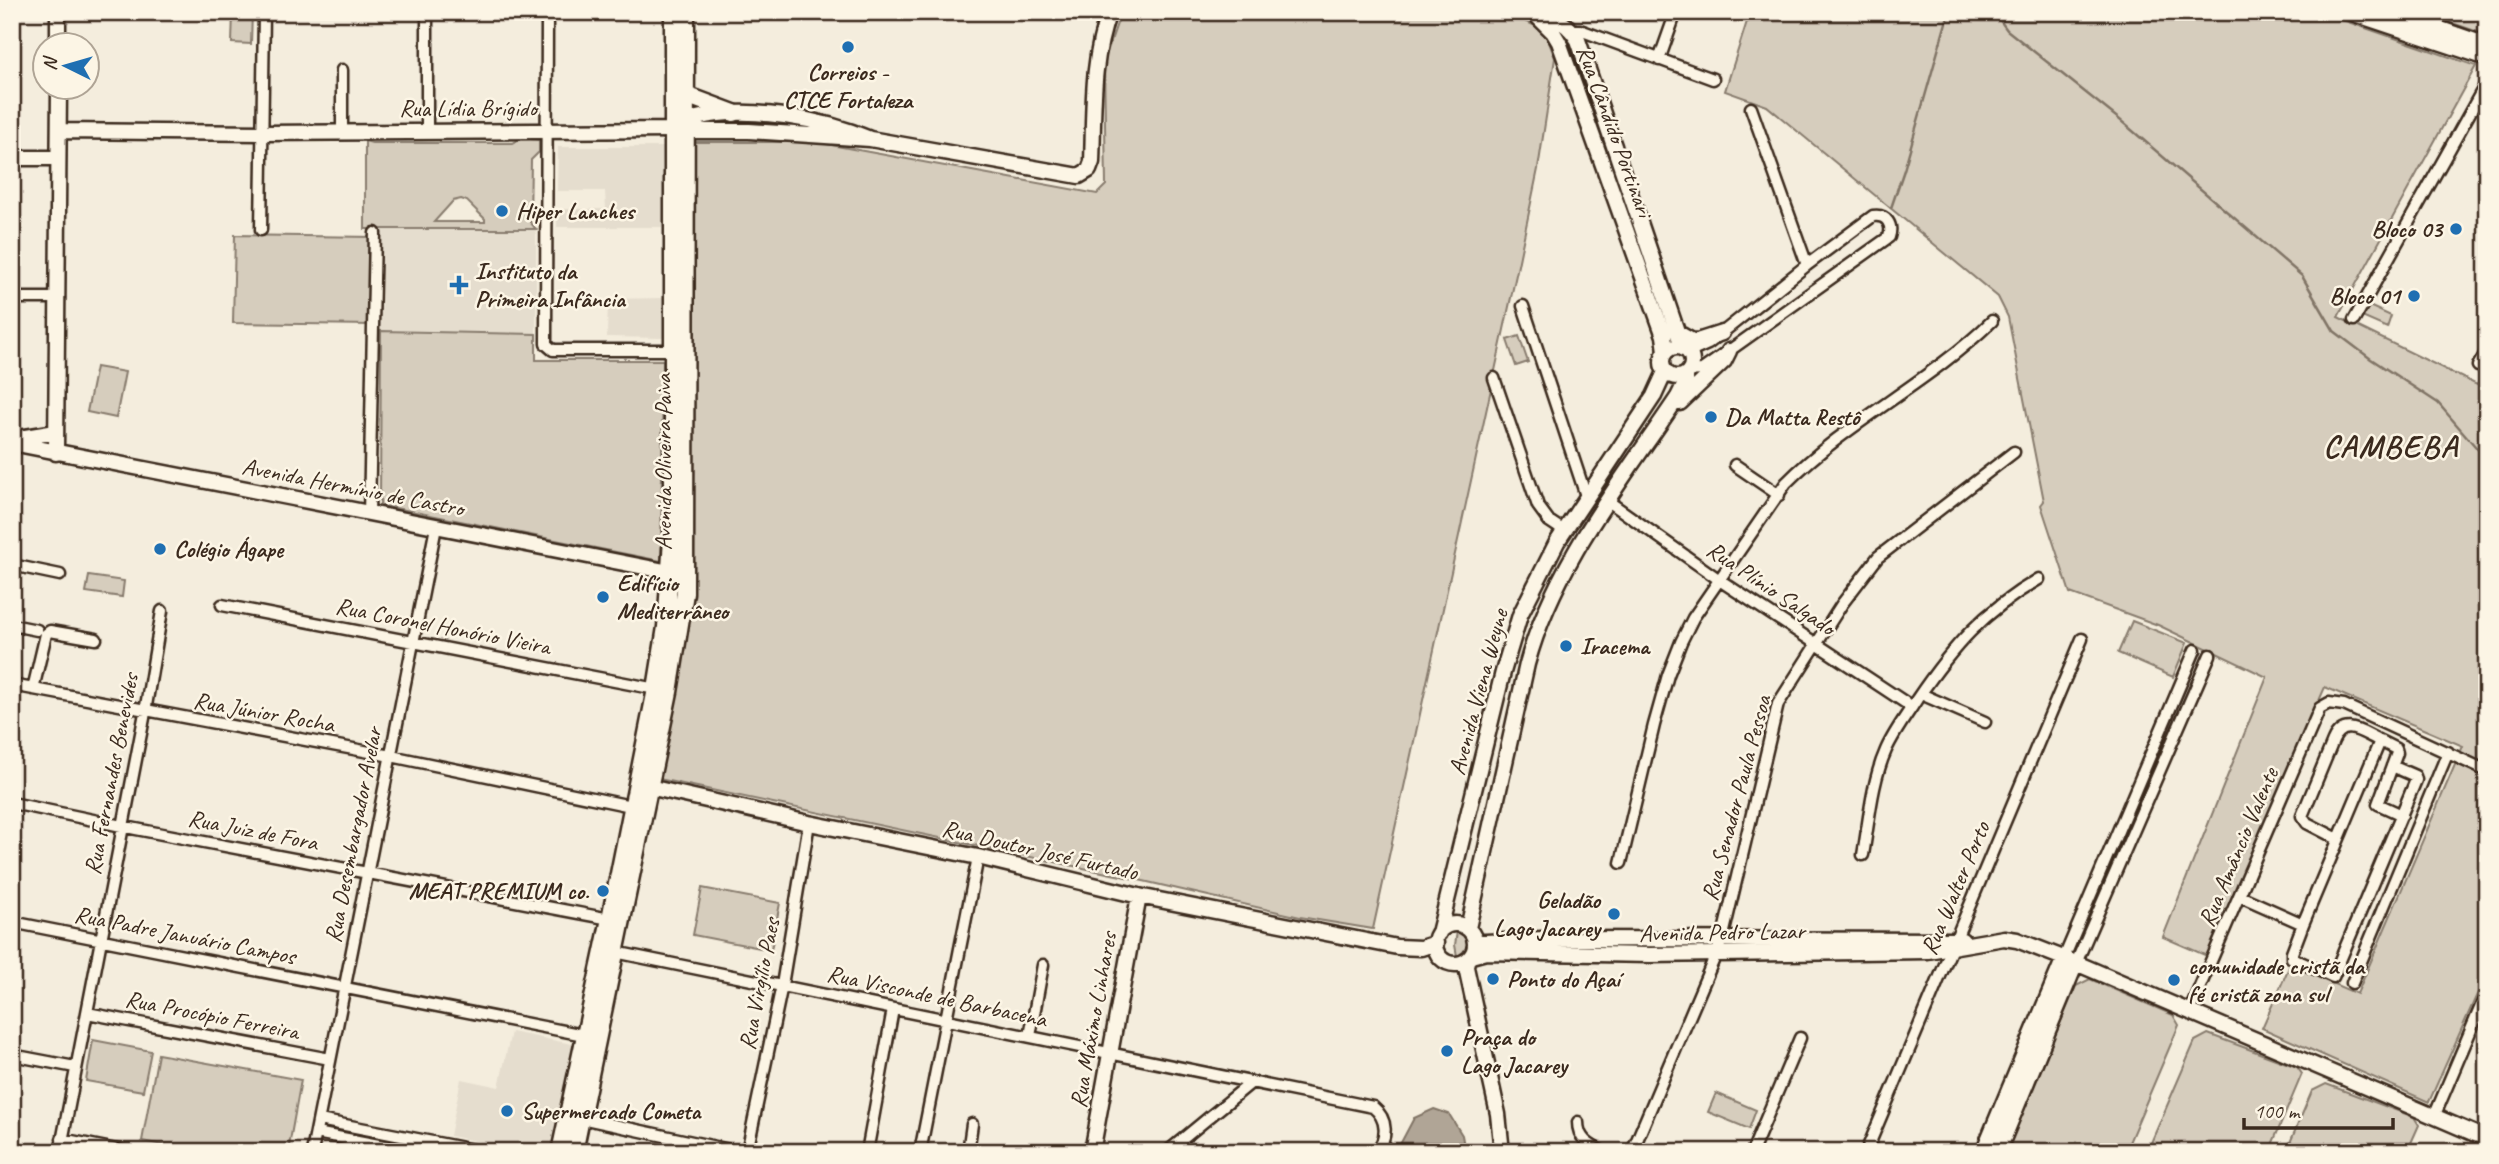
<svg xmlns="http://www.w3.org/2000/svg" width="2499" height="1164" viewBox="0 0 2499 1164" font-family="Caveat,sans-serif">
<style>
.built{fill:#e5ddce}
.green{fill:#d6cdbd;stroke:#887c6e;stroke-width:2;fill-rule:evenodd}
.water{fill:#b0a596;stroke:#817466;stroke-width:2}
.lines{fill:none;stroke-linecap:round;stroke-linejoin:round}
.stream{stroke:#817466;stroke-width:2.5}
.street-casing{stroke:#3b2a1e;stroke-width:15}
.secondary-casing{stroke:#3b2a1e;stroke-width:19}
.primary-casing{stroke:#3b2a1e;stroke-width:21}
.street{stroke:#fcf5e5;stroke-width:10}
.secondary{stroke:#fcf5e5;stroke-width:14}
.primary{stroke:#fcf5e5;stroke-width:16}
.poi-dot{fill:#1f6fb2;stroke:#fcf5e5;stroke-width:2.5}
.labels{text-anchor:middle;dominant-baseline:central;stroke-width:5;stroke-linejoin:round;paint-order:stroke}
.poi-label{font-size:24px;font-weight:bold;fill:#3b2a1e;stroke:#fcf5e5;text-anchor:start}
.street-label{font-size:24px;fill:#3b2a1e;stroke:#fcf5e5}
.district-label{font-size:32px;font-weight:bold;letter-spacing:2px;fill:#3b2a1e;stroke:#fcf5e5}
</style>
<rect width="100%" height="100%" fill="#f4eddd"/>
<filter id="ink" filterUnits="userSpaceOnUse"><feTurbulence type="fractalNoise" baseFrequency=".0143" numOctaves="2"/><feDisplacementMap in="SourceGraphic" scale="14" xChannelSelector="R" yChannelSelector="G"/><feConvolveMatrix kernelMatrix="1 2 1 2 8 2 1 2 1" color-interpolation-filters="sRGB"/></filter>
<g filter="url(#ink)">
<!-- built -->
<path class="built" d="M 558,147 L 665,147 L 665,227 L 557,227 L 557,209 L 606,209 L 605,191 L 557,191 Z
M 382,229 L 536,229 L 536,334 L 381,331 Z
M 665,298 L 664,338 L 607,337 L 608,299 Z
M 511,1032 L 572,1044 L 574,1047 L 552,1152 L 531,1152 L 450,1136 L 461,1079 L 499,1087 Z"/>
<!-- green -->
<path class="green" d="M 233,12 L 252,12 L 251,44 L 232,43 Z
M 1121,12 L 1504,12 L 1538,27 L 1547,37 L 1555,58 L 1538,169 L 1517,270 L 1373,929 L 1300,917 L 1126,877 L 659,779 L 685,645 L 693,552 L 694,144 L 695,142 L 815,142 L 1097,194 L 1106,185 L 1104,61 Z
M 1750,12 L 2319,12 L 2476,66 L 2338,317 L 2477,385 L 2487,369 L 2487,972 L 2429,1102 L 2262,1028 L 2290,965 L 2357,994 L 2463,746 L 2325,687 L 2207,956 L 2163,937 L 2267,677 L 2158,625 L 2070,593 L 2041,505 L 2044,501 L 2008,317 L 1998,297 L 1767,106 L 1725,91 Z
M 2420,12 L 2487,12 L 2487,35 Z
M 522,138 L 539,140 L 539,152 L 531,160 L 530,222 L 536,229 L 365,229 L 365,141 L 372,143 L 513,143 ZM 461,199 L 467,201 L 485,219 L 485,222 L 434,222 L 453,201 Z
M 235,235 L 375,237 L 374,325 L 233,323 Z
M 2367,305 L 2391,316 L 2387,328 L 2362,317 Z
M 381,331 L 536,334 L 536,360 L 663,360 L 661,561 L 380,505 Z
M 1519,336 L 1528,362 L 1516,366 L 1507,340 Z
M 96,367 L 125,372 L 116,418 L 87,412 Z
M 89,576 L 124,581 L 122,597 L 86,592 Z
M 2132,621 L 2187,643 L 2173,677 L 2118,653 Z
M 702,888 L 780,903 L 771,950 L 693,935 Z
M 1457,931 L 1465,934 L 1469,941 L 1466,952 L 1457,956 L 1455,945 Z
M 2090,979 L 2173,1015 L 2179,1025 L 2125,1152 L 2005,1152 L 2076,986 Z
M 2208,1034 L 2297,1067 L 2302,1074 L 2269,1152 L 2147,1152 L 2195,1041 Z
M 93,1040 L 151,1051 L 143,1091 L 86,1081 Z
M 158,1054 L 301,1080 L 288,1152 L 200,1152 L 142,1141 Z
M 2326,1084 L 2414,1117 L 2419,1125 L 2407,1152 L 2286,1152 L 2312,1091 Z
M 1716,1093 L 1756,1110 L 1749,1129 L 1708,1112 Z"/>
<!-- water -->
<path class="water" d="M 1434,1109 L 1449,1114 L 1462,1135 L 1465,1152 L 1396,1152 L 1414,1118 Z"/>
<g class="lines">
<!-- stream -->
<path class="stream" d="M 1994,12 L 2007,30 L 2120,120 L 2302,276 L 2334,331 L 2371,359 L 2438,403 L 2487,460
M 1891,208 L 1904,170 L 1949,12"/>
<defs>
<path id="street" d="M 427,12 L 427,131
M 547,12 L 546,344 L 553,350 L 673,350
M 1568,30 L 1580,30 L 1713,79
M 1659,60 L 1676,12
M 342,70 L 342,132
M 1751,108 L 1807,265
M 261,230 L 264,12
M 12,298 L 57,298
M 1523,306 L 1586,496
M 2354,320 L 2487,82
M 1688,353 L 1708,344 L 1807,265 L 1873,216 C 1887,214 1893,225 1889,237 L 1702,370 L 1689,371
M 2478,366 L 2487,351
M 1494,378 L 1538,506 L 1549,521 L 1564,531
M 1735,465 L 1779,495
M 1608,501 L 1721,581 L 1912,707
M 369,514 L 375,233
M 12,565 L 60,575
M 222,605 L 656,689
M 12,625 L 37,630
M 12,685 L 391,756 L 631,806
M 33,689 L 46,634 L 50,631 L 96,639
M 1921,694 L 1985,722
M 12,803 L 136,829 L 610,919
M 2338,839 L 2307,823 L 2302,816 L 2333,741 C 2344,717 2362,733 2380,741
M 1863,855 C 1869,821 1872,781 1886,750 C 1894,732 1907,715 1917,699 C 1953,646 1983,612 2039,579
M 1621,863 L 1654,725 L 1668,675 L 1681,642 L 1693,618 L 1786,483 C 1848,421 1930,382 1992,321
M 2240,896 L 2303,924 L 2380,741 L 2396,749 L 2397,753 L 2378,804 L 2402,815
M 12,922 L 589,1036
M 2303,924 L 2292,953 L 2292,958 L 2333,977 L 2416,780 L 2415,776 L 2392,766
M 615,952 L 1373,1107 C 1388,1119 1388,1138 1376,1152
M 2064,958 L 2195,650
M 2076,963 L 2210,655
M 2352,983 L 2448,752
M 2189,1012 L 2320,708 L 2329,703 L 2344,705 L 2487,771
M 87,1013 L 330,1059
M 1030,1036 L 1043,965
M 12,1055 L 75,1067
M 2434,1117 L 2487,992
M 581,1118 L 739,1152
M 319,1120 L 484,1152
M 1578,1122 C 1578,1139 1589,1145 1603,1152
M 316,1133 L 415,1152
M 62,1139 L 127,1152
M 60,1152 L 144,718 L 162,611
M 312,1152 L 436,527
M 747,1152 L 782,985 L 809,823
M 867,1152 L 893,1009
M 920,1152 L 978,857
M 968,1152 L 972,1124
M 1167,1152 L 1252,1082
M 1632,1152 L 1722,940 L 1778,704 L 1842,604 L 1878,557 L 2014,452
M 1752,1152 L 1800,1038
M 1866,1152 L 2082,639"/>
<path id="secondary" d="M 58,12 L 58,46
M 1530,12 C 1553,21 1563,16 1578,40 L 1683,349
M 2349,12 L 2487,58
M 2392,12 L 2487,45
M 1536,15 L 1553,32 L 1559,42 L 1664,336 L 1666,351
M 59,131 L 262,133 L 673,130 C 680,126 689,120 697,118 C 747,105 824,119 870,139
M 686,131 L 749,131 L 870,139 L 1079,176 L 1089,170 L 1092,162 C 1094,110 1091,61 1109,12
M 12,158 L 58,158
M 1680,334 L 1694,342 L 1722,333
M1662 362a15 15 0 1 1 30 0a15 15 0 1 1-30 0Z
M 1680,403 L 1724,361 L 1729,351
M 13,439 L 56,432
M 12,443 L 680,574
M 56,453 L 59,88
M 640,785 L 809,823 L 978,857 L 1139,896 L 1397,947 L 1421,948 L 1436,943
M1435 944a20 20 0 1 1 40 0a20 20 0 1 1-40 0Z
M 1468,928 L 1527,664 C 1554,564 1622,481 1678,397 L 1686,381 L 1686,374
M 1439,933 L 1503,672 L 1520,615 L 1557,542 L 1654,396 L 1665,372
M 1474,938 L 1479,942 L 1486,942 L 1542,939 L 1962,940
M 1471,956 L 1486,952 L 1650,955 L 1928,951 L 2004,938 L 2017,940 L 2076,963 L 2487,1139
M 1467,960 L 1466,967 L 1498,1114 L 1502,1152
M 1092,1152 L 1139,896
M 1983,1152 L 2064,958
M 1998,1152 L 2076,963"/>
<path id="primary" d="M 686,95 L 734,113
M 560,1152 L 610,919 L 656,689 L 666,627 L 673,525 L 673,12
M 574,1152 L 669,692 L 685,593 L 686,12"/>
</defs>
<!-- street casing -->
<use href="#street" class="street-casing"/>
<!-- secondary casing -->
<use href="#secondary" class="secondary-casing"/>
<!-- primary casing -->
<use href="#primary" class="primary-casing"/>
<!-- street -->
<use href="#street" class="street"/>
<!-- secondary -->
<use href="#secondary" class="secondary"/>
<!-- primary -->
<use href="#primary" class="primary"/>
</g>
</g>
<!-- markers -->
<g class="poi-dot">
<circle cx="848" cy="47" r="7"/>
<circle cx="502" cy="211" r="7"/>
<circle cx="2456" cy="229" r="7"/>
<path d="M455.5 274.5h7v7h7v7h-7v7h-7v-7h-7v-7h7z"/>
<circle cx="2414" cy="296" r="7"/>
<circle cx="1711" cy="417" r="7"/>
<circle cx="160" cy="549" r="7"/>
<circle cx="603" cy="597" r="7"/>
<circle cx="1566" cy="646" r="7"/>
<circle cx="603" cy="891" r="7"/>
<circle cx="1614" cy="914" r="7"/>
<circle cx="1493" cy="979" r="7"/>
<circle cx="2174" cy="980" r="7"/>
<circle cx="1447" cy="1051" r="7"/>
<circle cx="507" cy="1111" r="7"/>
</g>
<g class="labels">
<!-- poi labels -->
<g class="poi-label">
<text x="848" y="72" text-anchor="middle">Correios -<tspan x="848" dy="28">CTCE Fortaleza</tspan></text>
<text x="516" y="211">Hiper Lanches</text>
<text x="2442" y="229" text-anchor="end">Bloco 03</text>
<text x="475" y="271">Instituto da<tspan x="475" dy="28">Primeira Infância</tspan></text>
<text x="2400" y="296" text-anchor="end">Bloco 01</text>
<text x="1725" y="417">Da Matta Restô</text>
<text x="174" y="549">Colégio Ágape</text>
<text x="617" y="583">Edifício<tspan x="617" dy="28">Mediterrâneo</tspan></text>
<text x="1580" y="646">Iracema</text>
<text x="589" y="891" text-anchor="end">MEAT PREMIUM co.</text>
<text x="1600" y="900" text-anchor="end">Geladão<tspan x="1600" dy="28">Lago Jacarey</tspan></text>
<text x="2188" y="966">comunidade cristã da<tspan x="2188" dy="28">fé cristã zona sul</tspan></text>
<text x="1507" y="979">Ponto do Açaí</text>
<text x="1461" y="1037">Praça do<tspan x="1461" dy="28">Lago Jacarey</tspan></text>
<text x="521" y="1111">Supermercado Cometa</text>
</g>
<!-- street labels -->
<g class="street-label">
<text x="468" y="108">Rua Lídia Brígido</text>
<text transform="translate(1615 131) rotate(70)">Rua Cândido Portinari</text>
<text transform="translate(663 462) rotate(-90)">Avenida Oliveira Paiva</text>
<text transform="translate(353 487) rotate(11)">Avenida Hermínio de Castro</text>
<text transform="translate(1771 588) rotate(34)">Rua Plínio Salgado</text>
<text transform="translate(443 626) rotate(11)">Rua Coronel Honório Vieira</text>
<text transform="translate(1478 692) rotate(-75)">Avenida Viena Weyne</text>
<text transform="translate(264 712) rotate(10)">Rua Júnior Rocha</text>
<text transform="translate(111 774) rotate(-79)">Rua Fernandes Benevides</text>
<text transform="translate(1736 798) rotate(-75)">Rua Senador Paula Pessoa</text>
<text transform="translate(253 830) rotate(11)">Rua Juiz de Fora</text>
<text transform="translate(353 835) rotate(-79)">Rua Desembargador Avelar</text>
<text transform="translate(2238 847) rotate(-67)">Rua Amâncio Valente</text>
<text transform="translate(1040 850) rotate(13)">Rua Doutor José Furtado</text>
<text transform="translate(1955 888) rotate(-67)">Rua Walter Porto</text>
<text transform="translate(1722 932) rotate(-1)">Avenida Pedro Lazar</text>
<text transform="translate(185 935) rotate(11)">Rua Padre Januário Campos</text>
<text transform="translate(759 984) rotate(-79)">Rua Virgílio Paes</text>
<text transform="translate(937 996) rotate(12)">Rua Visconde de Barbacena</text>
<text transform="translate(212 1015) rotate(11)">Rua Procópio Ferreira</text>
<text transform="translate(1093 1020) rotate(-80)">Rua Máximo Linhares</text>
</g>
<!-- district labels -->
<g class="district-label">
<text x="2391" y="446">CAMBEBA</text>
</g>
</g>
<!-- margin -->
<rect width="2499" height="1164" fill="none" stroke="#fcf5e5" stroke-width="42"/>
<rect x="21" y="21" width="2457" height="1122" fill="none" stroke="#3b2a1e" stroke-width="2.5" filter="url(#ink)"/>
<!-- north arrow -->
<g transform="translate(66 66) rotate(275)"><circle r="33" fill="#fcf5e5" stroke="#afa495" stroke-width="2"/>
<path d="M0-5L12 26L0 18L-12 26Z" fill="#1f6fb2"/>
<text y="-10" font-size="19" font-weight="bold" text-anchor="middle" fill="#3b2a1e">N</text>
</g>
<!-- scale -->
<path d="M2244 1118v10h149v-10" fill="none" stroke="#3b2a1e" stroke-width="3.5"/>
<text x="2254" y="1118" font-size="21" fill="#3b2a1e" stroke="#fcf5e5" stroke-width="5" paint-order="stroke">100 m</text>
</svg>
